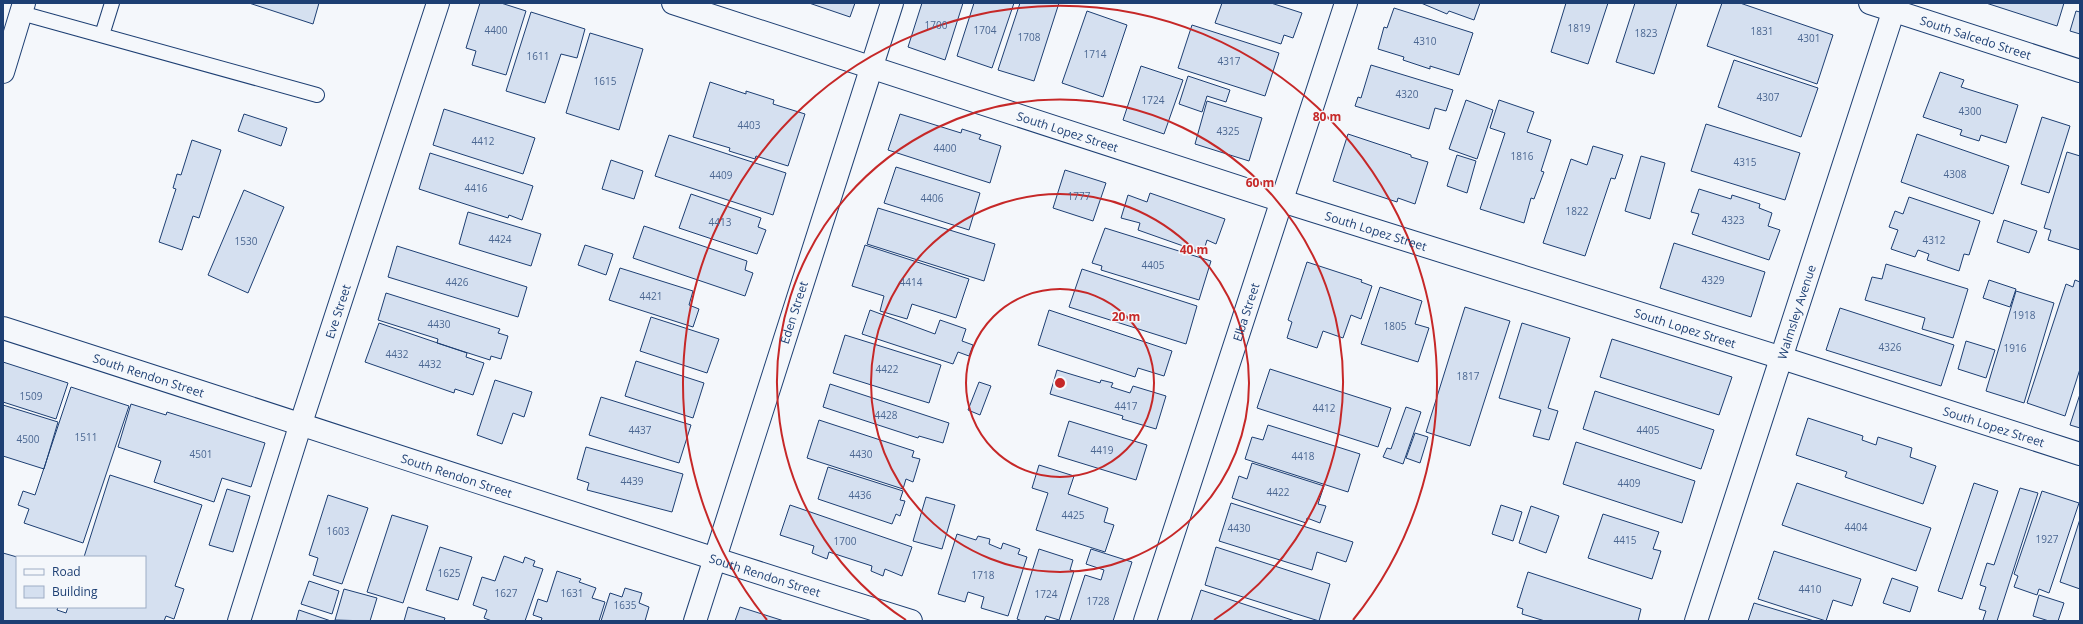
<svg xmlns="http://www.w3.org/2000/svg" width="2083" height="624" viewBox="0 0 2083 624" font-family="'Open Sans',sans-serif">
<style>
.building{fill:#d5e0f0;stroke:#1d3f73}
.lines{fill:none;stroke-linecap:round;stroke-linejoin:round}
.service-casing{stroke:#1d3f73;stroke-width:16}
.minor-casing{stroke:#1d3f73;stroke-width:24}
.service{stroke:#f4f7fb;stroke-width:14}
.minor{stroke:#f4f7fb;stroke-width:22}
.ring{fill:none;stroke:#c62828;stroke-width:2}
.labels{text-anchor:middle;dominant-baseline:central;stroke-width:3;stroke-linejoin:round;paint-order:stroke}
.number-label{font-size:10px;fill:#4b6792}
.street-label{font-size:12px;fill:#1d3f73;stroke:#f4f7fb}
.centre{fill:#c62828;stroke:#f4f7fb;stroke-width:2}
.ring-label{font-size:12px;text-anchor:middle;font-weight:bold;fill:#c62828;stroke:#f4f7fb;stroke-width:3;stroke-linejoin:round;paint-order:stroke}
</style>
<rect width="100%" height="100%" fill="#f4f7fb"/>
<!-- building -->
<path class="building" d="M 249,3 L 319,3 L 313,24 Z
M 480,3 L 501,3 L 526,11 L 506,75 L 472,65 L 476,51 L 466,48 Z
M 809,3 L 855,3 L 850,17 Z
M 922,3 L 963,3 L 945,60 L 908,47 Z
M 974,3 L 1014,3 L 992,68 L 957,56 Z
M 1020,3 L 1059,3 L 1034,81 L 998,70 Z
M 1222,3 L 1271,3 L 1302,13 L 1293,38 L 1284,35 L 1281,44 L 1215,23 Z
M 1421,3 L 1480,3 L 1474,20 L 1449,11 L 1447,14 Z
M 1566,3 L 1608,3 L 1588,64 L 1551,52 Z
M 1635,3 L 1677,3 L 1654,74 L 1616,62 Z
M 1722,3 L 1740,3 L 1833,35 L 1817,84 L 1707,46 Z
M 1986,3 L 2064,3 L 2057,26 Z
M 1394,8 L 1473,33 L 1459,75 L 1430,66 L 1430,69 L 1403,60 L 1404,57 L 1378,49 L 1384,27 L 1387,28 Z
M 1087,11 L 1127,25 L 1103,97 L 1062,83 Z
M 2076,11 L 2080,12 L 2080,34 L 2070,31 Z
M 531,12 L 585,29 L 577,58 L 561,54 L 545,103 L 506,91 Z
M 1192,25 L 1279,53 L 1265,96 L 1178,68 Z
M 590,33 L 643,49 L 619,130 L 566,113 Z
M 1734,60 L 1818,88 L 1801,137 L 1718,107 Z
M 1371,65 L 1453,90 L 1446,111 L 1435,108 L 1429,129 L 1355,106 L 1358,97 L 1361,98 Z
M 1141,66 L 1183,80 L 1164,134 L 1123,120 Z
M 1940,72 L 1964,80 L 1961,87 L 2018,105 L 2006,143 L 1981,135 L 1979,141 L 1960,135 L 1962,130 L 1923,117 Z
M 1188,76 L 1230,90 L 1226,102 L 1207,96 L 1202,112 L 1179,104 Z
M 710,82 L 746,94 L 746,91 L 774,100 L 773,104 L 805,114 L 788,166 L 756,156 L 755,159 L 729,151 L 730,148 L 693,137 Z
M 1466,100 L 1493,110 L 1477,159 L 1449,149 Z
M 1499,100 L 1534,112 L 1527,132 L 1551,140 L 1541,171 L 1544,172 L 1534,199 L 1531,198 L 1524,223 L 1480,209 L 1505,133 L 1490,128 Z
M 1207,101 L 1262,118 L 1249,161 L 1195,144 Z
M 444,109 L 535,138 L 523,174 L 433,145 Z
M 244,114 L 287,128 L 281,146 L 238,131 Z
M 900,114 L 961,133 L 962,129 L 981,135 L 979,139 L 1001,146 L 990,183 L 888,150 Z
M 2042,117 L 2070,126 L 2049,193 L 2021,184 Z
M 1706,124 L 1800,153 L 1785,200 L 1691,171 Z
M 1348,134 L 1411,155 L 1411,157 L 1428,162 L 1415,204 L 1398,198 L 1397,202 L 1333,181 Z
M 1917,134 L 2009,166 L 1993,214 L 1901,182 Z
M 669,135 L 786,173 L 773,215 L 655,176 Z
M 192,140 L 221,150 L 199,218 L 193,216 L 182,250 L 159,242 L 176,189 L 173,188 L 177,174 L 181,175 Z
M 1593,146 L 1623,155 L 1615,179 L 1611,178 L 1585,256 L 1543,243 L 1571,159 L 1587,165 Z
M 2067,152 L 2080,156 L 2080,250 L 2048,240 L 2051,230 L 2044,228 Z
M 430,153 L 533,186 L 522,220 L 509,215 L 508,218 L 419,189 Z
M 1457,155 L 1476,161 L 1467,193 L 1447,186 Z
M 1641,156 L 1665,163 L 1650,219 L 1625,211 Z
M 611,160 L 643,171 L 634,199 L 602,189 Z
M 896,167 L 980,193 L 969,230 L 884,203 Z
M 1065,170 L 1106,183 L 1093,221 L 1053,208 Z
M 1699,189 L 1731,199 L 1732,195 L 1760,204 L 1759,208 L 1772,213 L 1768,226 L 1780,230 L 1769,260 L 1692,234 L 1699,214 L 1691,212 Z
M 244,190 L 284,207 L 248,293 L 208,275 Z
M 1150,193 L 1225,219 L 1216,244 L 1207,240 L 1203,253 L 1138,230 L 1140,223 L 1121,218 L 1128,195 L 1147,202 Z
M 691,194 L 761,218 L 758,227 L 766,230 L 757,254 L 679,228 Z
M 1909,197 L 1980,221 L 1969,255 L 1964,254 L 1959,271 L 1927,260 L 1929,254 L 1918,250 L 1915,257 L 1891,249 L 1898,230 L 1889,227 L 1895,211 L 1903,214 Z
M 878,208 L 995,244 L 984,281 L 867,244 Z
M 468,212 L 541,234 L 531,266 L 459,244 Z
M 2004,220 L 2037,231 L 2029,253 L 1997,242 Z
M 644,226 L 747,261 L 745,270 L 753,273 L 745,296 L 633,258 Z
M 1105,228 L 1211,261 L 1199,300 L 1101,270 L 1102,266 L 1092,263 Z
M 1674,243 L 1765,272 L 1751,317 L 1660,288 Z
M 585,245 L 613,254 L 606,275 L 578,265 Z
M 865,245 L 969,279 L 956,318 L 912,304 L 907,319 L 880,311 L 884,296 L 852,286 Z
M 397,246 L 527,287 L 518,317 L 388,277 Z
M 1307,262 L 1362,280 L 1361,282 L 1372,286 L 1361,319 L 1351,315 L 1343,338 L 1323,331 L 1317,348 L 1287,338 L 1292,322 L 1288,320 Z
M 1886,264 L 1968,289 L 1953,338 L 1922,329 L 1925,318 L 1865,300 L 1872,277 L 1882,279 Z
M 620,268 L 693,291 L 689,305 L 699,309 L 693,327 L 609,300 Z
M 1082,269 L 1197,306 L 1186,344 L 1069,307 Z
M 1989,280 L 2016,289 L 2010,307 L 1983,298 Z
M 2075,280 L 2080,282 L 2080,369 L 2065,416 L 2027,403 L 2066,284 L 2073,287 Z
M 1380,287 L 1422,301 L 1415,324 L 1429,328 L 1418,362 L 1361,344 Z
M 2016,291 L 2054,303 L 2024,403 L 1986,391 Z
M 386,293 L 500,329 L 498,333 L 508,336 L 501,359 L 491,356 L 490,360 L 437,343 L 438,339 L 378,320 Z
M 1465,307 L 1510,321 L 1470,446 L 1426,432 Z
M 1840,308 L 1954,345 L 1941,386 L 1826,350 Z
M 870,310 L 935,334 L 940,320 L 966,329 L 962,341 L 973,345 L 969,356 L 958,352 L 953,364 L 862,334 Z
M 1049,310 L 1172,351 L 1164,376 L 1138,368 L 1135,377 L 1038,345 Z
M 651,317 L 719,339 L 707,373 L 640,351 Z
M 379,323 L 467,353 L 466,357 L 484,363 L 473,395 L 455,389 L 454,393 L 365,362 Z
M 1522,323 L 1570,338 L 1548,408 L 1558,411 L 1549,440 L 1533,436 L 1541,410 L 1499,398 Z
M 845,335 L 941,365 L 929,403 L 833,373 Z
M 1612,339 L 1732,377 L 1719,415 L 1600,377 Z
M 1966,341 L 1995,350 L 1986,378 L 1958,369 Z
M 636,361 L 704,383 L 693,418 L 625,396 Z
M 3,362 L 68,383 L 56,419 L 3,402 Z
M 1270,369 L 1391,408 L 1378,447 L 1257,408 Z
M 1057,370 L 1100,383 L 1101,380 L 1113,383 L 1111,387 L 1130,393 L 1133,386 L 1166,396 L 1156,429 L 1122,419 L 1123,416 L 1050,394 Z
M 495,380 L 532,392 L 524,417 L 513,413 L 502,444 L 477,435 Z
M 979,382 L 991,386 L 980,415 L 968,410 Z
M 830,384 L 949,423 L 943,443 L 919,436 L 918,438 L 823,407 Z
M 71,387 L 129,406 L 83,543 L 24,523 L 29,509 L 18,505 L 23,491 L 35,495 Z
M 1595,391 L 1714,430 L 1701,469 L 1583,429 Z
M 2080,394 L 2080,428 L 2070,425 Z
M 601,397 L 691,425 L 679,463 L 589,435 Z
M 131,404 L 166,415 L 167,412 L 265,443 L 251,487 L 222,478 L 214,502 L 154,482 L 161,461 L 118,447 Z
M 3,405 L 58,422 L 44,469 L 3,456 Z
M 1406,407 L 1421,412 L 1403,464 L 1383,457 L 1387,448 L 1391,449 Z
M 1808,418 L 1863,436 L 1862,440 L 1876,445 L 1878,437 L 1912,448 L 1910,457 L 1936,466 L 1923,504 L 1845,477 L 1847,472 L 1796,455 Z
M 819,420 L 914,451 L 912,457 L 920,459 L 913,482 L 906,479 L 903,489 L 807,458 Z
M 1069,421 L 1147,445 L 1136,480 L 1058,456 Z
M 1268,425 L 1360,454 L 1348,492 L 1245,459 L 1252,437 L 1263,440 Z
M 1415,433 L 1428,437 L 1420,463 L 1406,458 Z
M 1576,442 L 1695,481 L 1682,523 L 1563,484 Z
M 586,447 L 683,474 L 672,512 L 587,490 L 589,483 L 577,479 Z
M 1252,463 L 1324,486 L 1318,504 L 1326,506 L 1320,523 L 1307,518 L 1306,523 L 1232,498 L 1239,476 L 1247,479 Z
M 1039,465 L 1074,476 L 1068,494 L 1108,508 L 1104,522 L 1114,525 L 1105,552 L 1036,530 L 1048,493 L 1032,488 Z
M 828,467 L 903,491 L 900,500 L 905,501 L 900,516 L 896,514 L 892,524 L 818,499 Z
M 110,475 L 202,505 L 175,586 L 184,589 L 174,619 L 166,616 L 164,621 L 3,621 L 3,553 L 17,557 L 17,607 L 58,607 L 57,610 L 66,613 L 68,607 L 145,607 L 145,557 L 84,557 Z
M 1797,483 L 1931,528 L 1916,571 L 1782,525 Z
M 1974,483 L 1998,491 L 1962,599 L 1938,591 Z
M 2020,488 L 2038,493 L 1997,621 L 1985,621 L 1983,620 L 1986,611 L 1979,609 L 1986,587 L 1980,585 L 1987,563 L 1994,565 Z
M 227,489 L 250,496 L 233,552 L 209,545 Z
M 2042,491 L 2079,503 L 2049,593 L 2039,589 L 2037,595 L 2014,587 L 2018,576 L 2014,574 Z
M 328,495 L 368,508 L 342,584 L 313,575 L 318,558 L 309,555 Z
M 926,497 L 955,505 L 942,549 L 913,541 Z
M 1231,503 L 1353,542 L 1346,562 L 1317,552 L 1312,570 L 1219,541 Z
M 790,505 L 912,547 L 902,576 L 885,569 L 883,576 L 871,571 L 872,566 L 829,552 L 827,559 L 812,553 L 814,546 L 780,535 Z
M 1501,505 L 1522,512 L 1513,541 L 1492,534 Z
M 1531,506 L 1559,516 L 1546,553 L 1519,543 Z
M 1603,514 L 1659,532 L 1653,549 L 1661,551 L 1652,579 L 1588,558 Z
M 392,515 L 428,526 L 403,603 L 367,592 Z
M 2080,519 L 2080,589 L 2060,582 Z
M 957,534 L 976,540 L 978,536 L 990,539 L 989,544 L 1001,549 L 1003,543 L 1020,549 L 1018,554 L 1027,557 L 1008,616 L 981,608 L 984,597 L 968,592 L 965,602 L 938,594 Z
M 440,547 L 472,557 L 458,600 L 426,590 Z
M 1216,547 L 1330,584 L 1319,621 L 1205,585 Z
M 1039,549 L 1073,560 L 1070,570 L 1074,571 L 1059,620 L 1046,616 L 1044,621 L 1022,621 L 1017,619 Z
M 1091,549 L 1132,562 L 1113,621 L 1070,621 L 1085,575 L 1101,580 L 1104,570 L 1086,564 Z
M 1774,551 L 1861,579 L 1852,606 L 1833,600 L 1826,621 L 1758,599 Z
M 504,556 L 523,563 L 525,557 L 535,561 L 533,566 L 543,569 L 525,621 L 492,621 L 484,618 L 487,610 L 473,605 L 482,577 L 495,581 Z
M 557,571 L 581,579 L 579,582 L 596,588 L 592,598 L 605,602 L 599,621 L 541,621 L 542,618 L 533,615 L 538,599 L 547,602 Z
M 1528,572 L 1641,609 L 1638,621 L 1545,621 L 1522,614 L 1523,609 L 1517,607 Z
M 1892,578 L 1918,587 L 1910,612 L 1883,603 Z
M 309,581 L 339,591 L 332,614 L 301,604 Z
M 625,588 L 642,593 L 639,603 L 649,607 L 645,621 L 601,621 L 610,593 L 622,597 Z
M 344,589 L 377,598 L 370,621 L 335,620 Z
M 1201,590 L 1295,621 L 1191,621 Z
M 2039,595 L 2064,603 L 2058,621 L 2049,621 L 2033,616 Z
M 1754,603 L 1814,621 L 1748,621 Z
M 408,607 L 445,618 L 444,621 L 404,621 Z
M 740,607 L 784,621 L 735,621 Z
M 299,610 L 331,621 L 296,621 Z"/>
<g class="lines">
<defs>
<path id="service" d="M 21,13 L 317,95
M 102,35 L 112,3"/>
<g id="minor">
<path id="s1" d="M 673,3 L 1282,201 L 1782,358 L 2080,454"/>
<path id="s2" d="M 1870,3 L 2080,71"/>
<path d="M 3,72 L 24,3"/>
<path id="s3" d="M 3,328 C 306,425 607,526 911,621"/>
<path id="s4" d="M 239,621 L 301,423 L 438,3"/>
<path id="s5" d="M 695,621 L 892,3"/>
<path id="s6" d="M 1145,621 L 1346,3"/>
<path id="s7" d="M 1696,621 L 1896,3"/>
</g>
</defs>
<!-- service casing -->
<use href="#service" class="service-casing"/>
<!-- minor casing -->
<use href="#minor" class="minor-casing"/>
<!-- service -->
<use href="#service" class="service"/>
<!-- minor -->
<use href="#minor" class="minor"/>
</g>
<!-- distance rings -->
<g class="ring">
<circle cx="1060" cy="383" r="94"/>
<circle cx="1060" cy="383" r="189"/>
<path d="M906 620A283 283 0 1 1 1214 620"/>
<path d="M767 620A377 377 0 1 1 1353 620"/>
</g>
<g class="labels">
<!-- number labels -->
<g class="number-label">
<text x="936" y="25">1700</text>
<text x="1579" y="28">1819</text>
<text x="496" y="30">4400</text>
<text x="985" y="30">1704</text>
<text x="1762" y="31">1831</text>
<text x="1646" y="33">1823</text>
<text x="1029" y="37">1708</text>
<text x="1809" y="38">4301</text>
<text x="1425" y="41">4310</text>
<text x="1095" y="54">1714</text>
<text x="538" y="56">1611</text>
<text x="1229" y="61">4317</text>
<text x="605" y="81">1615</text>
<text x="1407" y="94">4320</text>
<text x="1768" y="97">4307</text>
<text x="1153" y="100">1724</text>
<text x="1970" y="111">4300</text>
<text x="749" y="125">4403</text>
<text x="1228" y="131">4325</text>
<text x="483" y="141">4412</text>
<text x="945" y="148">4400</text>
<text x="1522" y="156">1816</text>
<text x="1745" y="162">4315</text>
<text x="1955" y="174">4308</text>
<text x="721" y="175">4409</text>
<text x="476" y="188">4416</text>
<text x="1079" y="196">1777</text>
<text x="932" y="198">4406</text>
<text x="1577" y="211">1822</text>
<text x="1733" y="220">4323</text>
<text x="720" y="222">4413</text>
<text x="500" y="239">4424</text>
<text x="1934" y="240">4312</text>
<text x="246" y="241">1530</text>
<text x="1153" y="265">4405</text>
<text x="1713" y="280">4329</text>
<text x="457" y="282">4426</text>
<text x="911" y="282">4414</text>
<text x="651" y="296">4421</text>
<text x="2024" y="315">1918</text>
<text x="439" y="324">4430</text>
<text x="1395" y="326">1805</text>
<text x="1890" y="347">4326</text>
<text x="2015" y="348">1916</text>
<text x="397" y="354">4432</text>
<text x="430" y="364">4432</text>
<text x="887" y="369">4422</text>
<text x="1468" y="376">1817</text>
<text x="31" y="396">1509</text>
<text x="1126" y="406">4417</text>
<text x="1324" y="408">4412</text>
<text x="886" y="415">4428</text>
<text x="640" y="430">4437</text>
<text x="1648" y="430">4405</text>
<text x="86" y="437">1511</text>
<text x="28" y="439">4500</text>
<text x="1102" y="450">4419</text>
<text x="201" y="454">4501</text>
<text x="861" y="454">4430</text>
<text x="1303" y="456">4418</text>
<text x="632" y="481">4439</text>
<text x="1629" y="483">4409</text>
<text x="1278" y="492">4422</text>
<text x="860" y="495">4436</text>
<text x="1073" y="515">4425</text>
<text x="1856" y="527">4404</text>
<text x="1239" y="528">4430</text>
<text x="338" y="531">1603</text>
<text x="2047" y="539">1927</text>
<text x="1625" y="540">4415</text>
<text x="845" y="541">1700</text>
<text x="449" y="573">1625</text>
<text x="983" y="575">1718</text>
<text x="1810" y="589">4410</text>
<text x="506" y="593">1627</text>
<text x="572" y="593">1631</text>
<text x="1046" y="594">1724</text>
<text x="1098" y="601">1728</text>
<text x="625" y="605">1635</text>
</g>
<!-- street labels -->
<g class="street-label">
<text stroke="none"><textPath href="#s2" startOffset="111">South Salcedo Street</textPath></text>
<text stroke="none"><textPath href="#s1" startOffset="415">South Lopez Street</textPath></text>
<text stroke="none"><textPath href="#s1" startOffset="739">South Lopez Street</textPath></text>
<text stroke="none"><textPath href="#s4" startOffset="325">Eve Street</textPath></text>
<text stroke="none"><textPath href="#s5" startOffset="324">Eden Street</textPath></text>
<text stroke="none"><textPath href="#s6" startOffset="325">Elba Street</textPath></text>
<text stroke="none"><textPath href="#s7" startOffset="325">Walmsley Avenue</textPath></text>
<text stroke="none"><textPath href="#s1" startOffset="1063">South Lopez Street</textPath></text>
<text stroke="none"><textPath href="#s3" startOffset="153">South Rendon Street</textPath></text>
<text stroke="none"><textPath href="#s1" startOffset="1387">South Lopez Street</textPath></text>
<text stroke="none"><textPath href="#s3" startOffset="477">South Rendon Street</textPath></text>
<text stroke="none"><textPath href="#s3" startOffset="801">South Rendon Street</textPath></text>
</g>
</g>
<circle cx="1060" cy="383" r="6" class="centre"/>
<g class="ring-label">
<text x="1327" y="121">80 m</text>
<text x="1260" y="187">60 m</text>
<text x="1194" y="254">40 m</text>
<text x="1126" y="321">20 m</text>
</g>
<!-- border -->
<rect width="2083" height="624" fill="none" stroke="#1d3f73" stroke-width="8"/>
<!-- legend -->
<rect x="16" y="556" width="130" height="52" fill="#f4f7fb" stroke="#9eadc5"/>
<rect x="24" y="569" width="20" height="6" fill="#f4f7fb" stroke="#9eadc5"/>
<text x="52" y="576" font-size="12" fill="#1d3f73">Road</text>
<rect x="24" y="586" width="20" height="12" fill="#d5e0f0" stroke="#9eadc5"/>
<text x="52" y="596" font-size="12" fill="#1d3f73">Building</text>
</svg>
